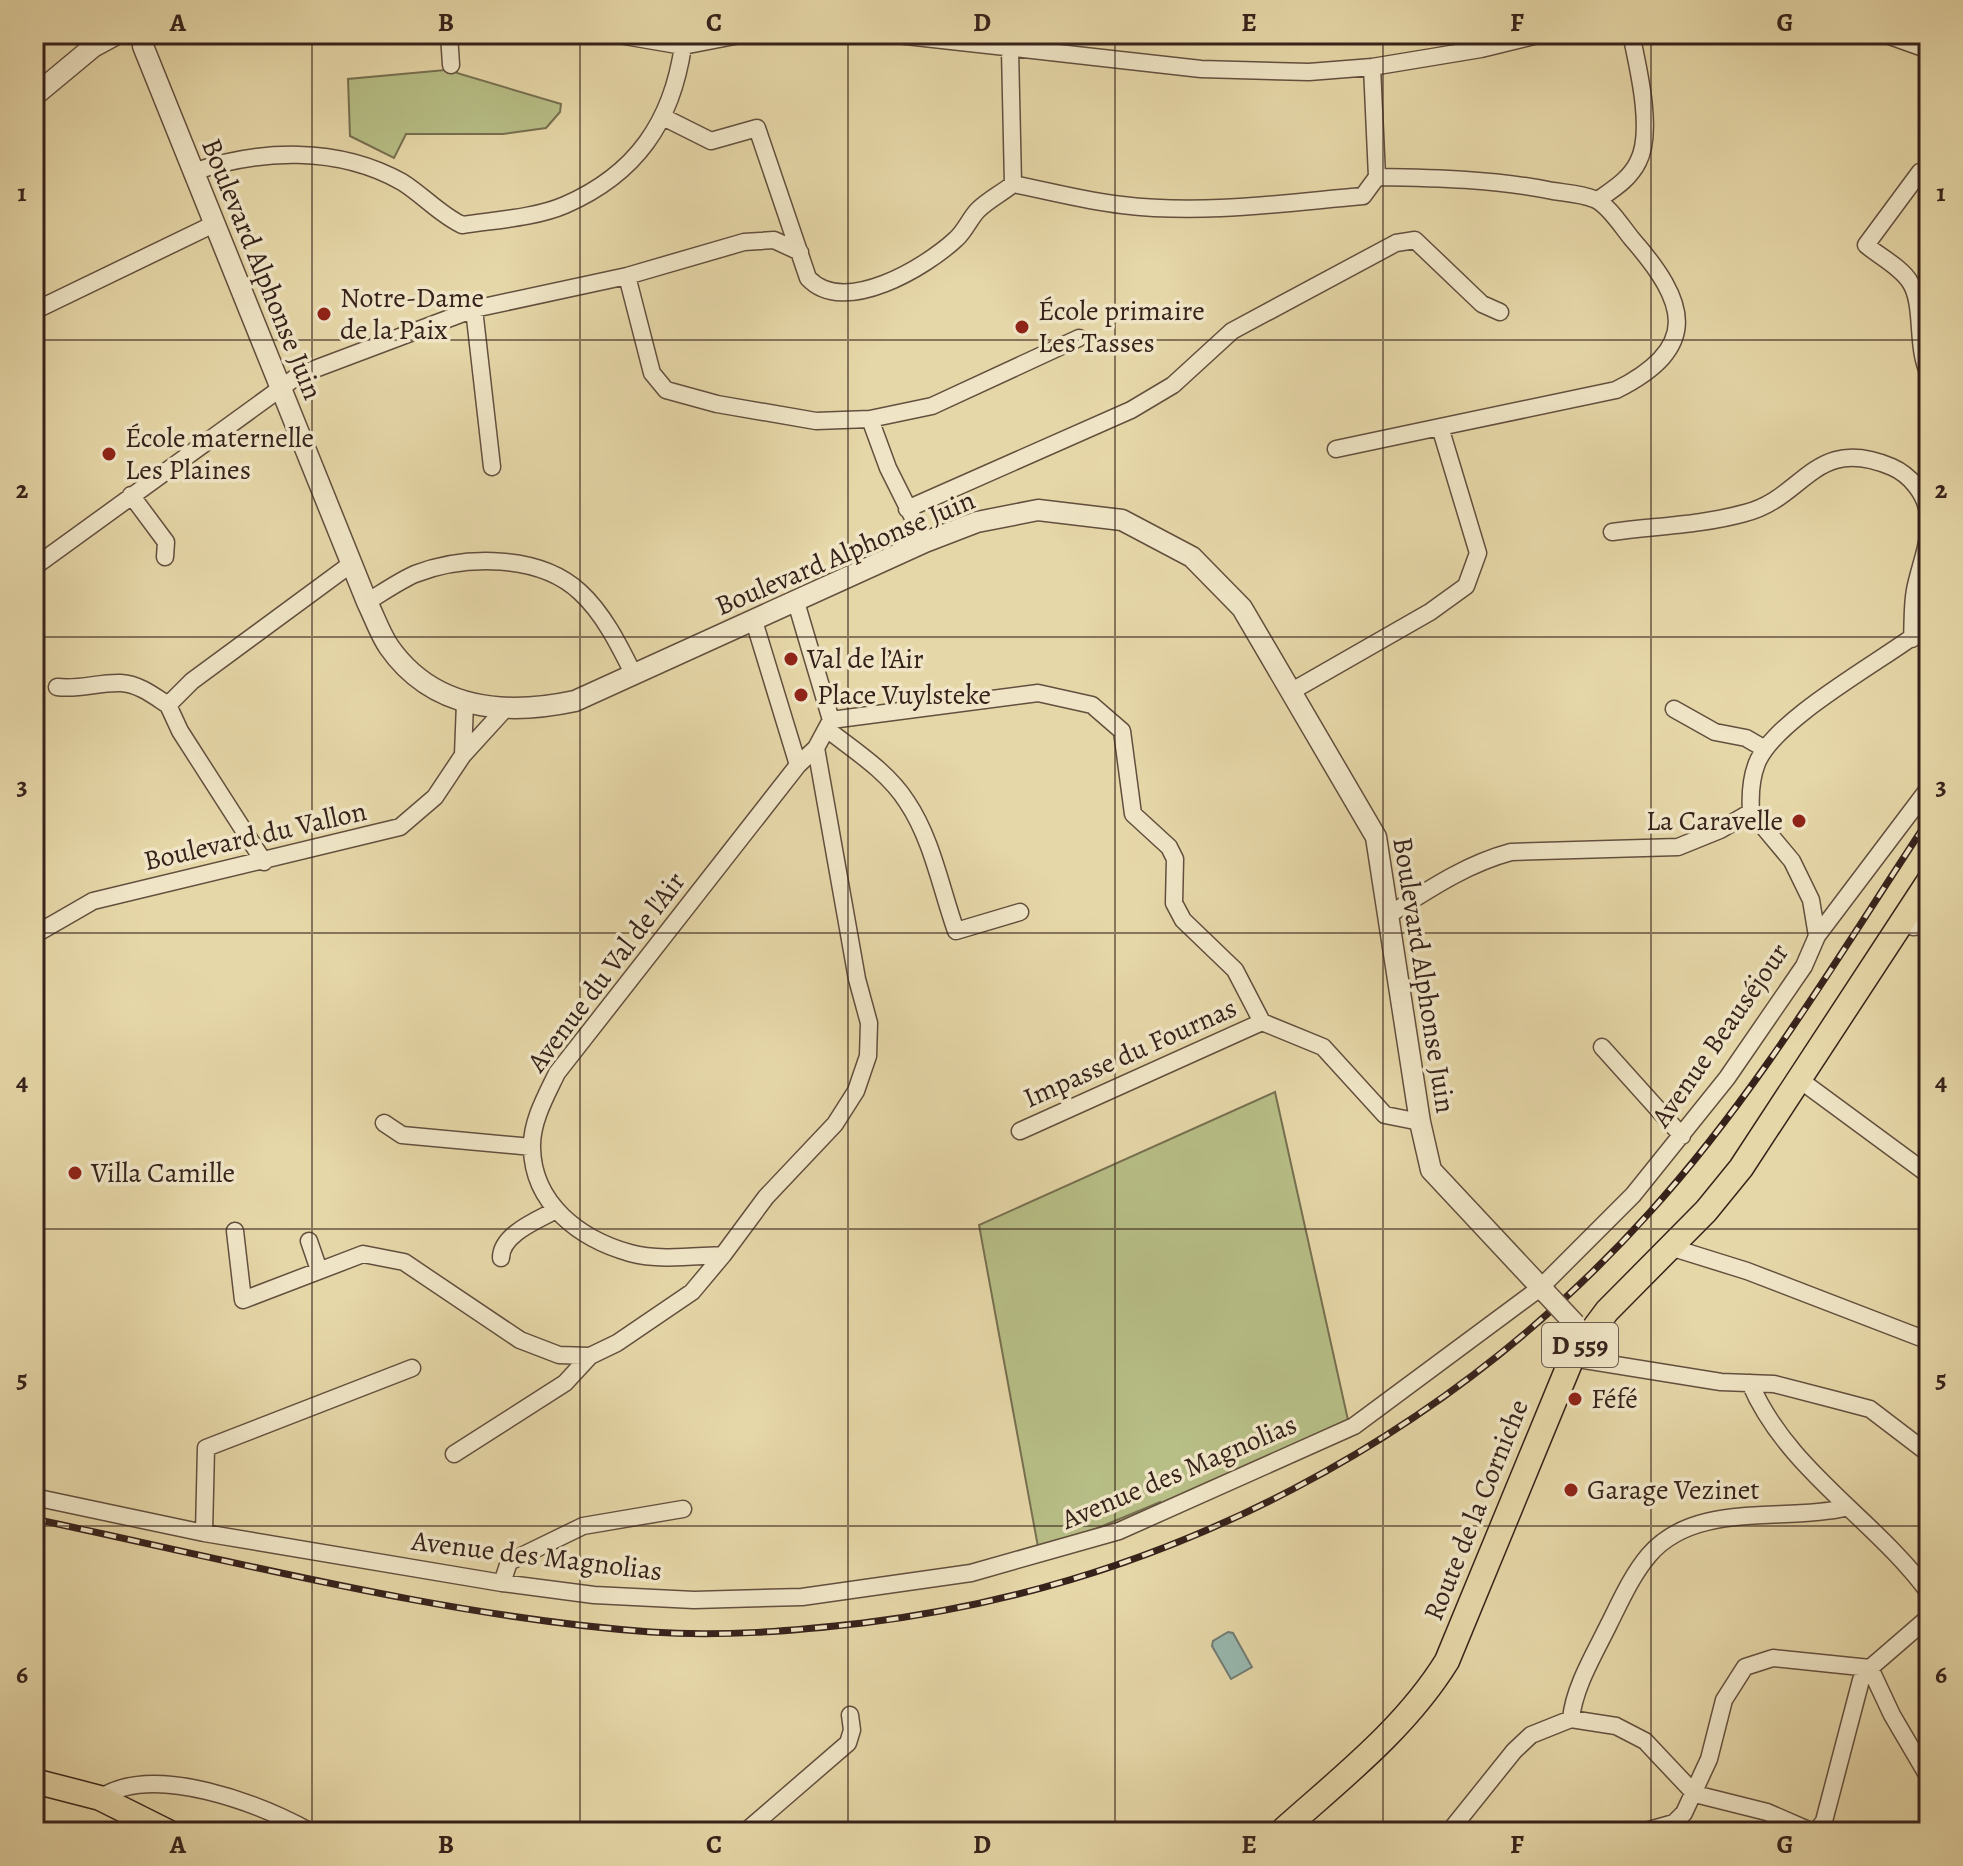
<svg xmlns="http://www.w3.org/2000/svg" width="1963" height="1866" viewBox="0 0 1963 1866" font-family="Alegreya,serif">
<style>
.green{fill:#b7be86;stroke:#777050;stroke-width:2}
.water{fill:#97b8af;stroke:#717c74;stroke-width:2}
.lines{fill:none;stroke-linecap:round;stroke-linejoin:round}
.minor-casing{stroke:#634f3e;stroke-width:19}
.tertiary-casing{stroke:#634f3e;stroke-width:23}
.primary-casing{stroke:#37221b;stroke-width:27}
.minor{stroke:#efe5c6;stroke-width:16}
.tertiary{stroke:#efe5c6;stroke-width:20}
.primary{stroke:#e6d7a8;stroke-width:24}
.rail-casing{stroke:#37221b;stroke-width:7}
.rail{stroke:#efe5c6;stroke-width:4;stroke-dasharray:12;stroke-linecap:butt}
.tertiary-bridge-casing{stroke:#634f3e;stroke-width:23;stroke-linecap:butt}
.tertiary-bridge{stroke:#efe5c6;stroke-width:20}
.grid{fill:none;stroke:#37221b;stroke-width:2;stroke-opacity:0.55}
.poi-dot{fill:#8f2418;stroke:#efe5c6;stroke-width:3}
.labels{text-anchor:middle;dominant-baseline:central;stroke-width:7;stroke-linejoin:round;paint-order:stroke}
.shield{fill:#efe5c6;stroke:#6e5c4e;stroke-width:2}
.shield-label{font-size:26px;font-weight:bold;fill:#37221b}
.street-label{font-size:28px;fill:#37221b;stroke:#efe5c6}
.poi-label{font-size:28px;fill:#37221b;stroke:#efe5c6;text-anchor:start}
.neatline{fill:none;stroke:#37221b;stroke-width:3}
.grid-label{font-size:26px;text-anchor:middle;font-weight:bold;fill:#37221b}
</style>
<rect width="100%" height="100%" fill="#e6d7a8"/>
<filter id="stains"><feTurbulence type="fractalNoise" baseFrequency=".0025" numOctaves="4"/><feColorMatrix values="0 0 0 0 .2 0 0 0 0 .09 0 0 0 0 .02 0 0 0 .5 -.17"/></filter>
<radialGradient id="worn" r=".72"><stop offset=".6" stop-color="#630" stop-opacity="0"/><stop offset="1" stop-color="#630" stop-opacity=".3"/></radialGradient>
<!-- green -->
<path class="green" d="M 456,69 L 457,73 L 561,104 L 560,112 L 546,128 L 503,134 L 406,134 L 394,158 L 350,136 L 348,79 Z
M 1275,1092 L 1348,1420 L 1162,1506 L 1160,1502 L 1081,1535 L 1038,1547 L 979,1225 Z"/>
<!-- water -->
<path class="water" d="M 1228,1632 L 1233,1633 L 1252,1667 L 1231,1679 L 1212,1646 L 1213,1641 Z"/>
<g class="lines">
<defs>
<path id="minor" d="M 449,34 L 451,65
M 613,34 L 683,46 L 745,34
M 888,34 L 1201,69 L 1309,72 L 1372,67 L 1481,49 L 1542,34
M 1884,34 L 1929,50
M 1010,50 L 1013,184
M 1372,67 L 1377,177
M 665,118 L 711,141 L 757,128 L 808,278 C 844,317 926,267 956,239 C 965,231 970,218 978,210 C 988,200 1002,193 1013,184 C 1049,191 1086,201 1122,205 C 1203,215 1283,203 1363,196 L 1377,177 C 1437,178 1494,179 1553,191 C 1566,193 1582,194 1594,199 C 1608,204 1622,227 1632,239 C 1687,302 1702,347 1616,390 L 1440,427 L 1478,553 L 1466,586 L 1430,612 L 1292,691
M 193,172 C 260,149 338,146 402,182 C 423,195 439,214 462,225 C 494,220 535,218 565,205 C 636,174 672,122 683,46
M 1920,172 L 1866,245 C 1879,256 1901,267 1910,282 C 1925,305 1915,346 1929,374
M 1598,200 C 1613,189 1629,180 1638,162 C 1654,132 1638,67 1631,34
M 627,276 L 652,373 L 666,390 L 717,404 L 816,421 L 870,419 L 888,468 L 925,542
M 474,309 L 492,467
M 34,311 L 214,224
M 870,419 L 932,406 L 1079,338
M 1336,449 L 1440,427
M 131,495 L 166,542 L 165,557
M 907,509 L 1131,410 L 1173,385 L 1232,331 L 1396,243 L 1415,240 L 1482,304 L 1500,312
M 1612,532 C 1656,526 1702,525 1745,513 C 1805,498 1814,434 1892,467 C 1910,475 1925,493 1928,513 C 1932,541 1920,563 1915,590 C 1912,606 1913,623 1912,639
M 34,567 L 299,375 L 474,309 L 627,276 L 744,242 L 774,240 L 800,252
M 367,602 C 382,593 399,581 415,574 C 465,555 539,554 580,592 C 604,614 620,647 634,675
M 796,602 L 831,720
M 754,621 L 798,765
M 57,687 C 80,690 99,682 121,683 C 139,684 154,696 168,705
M 1674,709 L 1715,732 L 1746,738 L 1765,749
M 831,720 L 1038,693 L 1092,705 L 1122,731 L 1133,814 L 1169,847 L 1175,859 L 1174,903 L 1183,920 L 1235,970 L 1262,1022 L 1323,1047 L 1385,1115 L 1420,1122
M 828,730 C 855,751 888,772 907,802 C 932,839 941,889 956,931 L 1020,912
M 816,748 L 857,979 L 869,1023 L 868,1056 L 856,1091 L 835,1124 L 766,1197 L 723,1255 C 694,1256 659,1261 630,1253 C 580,1239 533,1204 532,1148 C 531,1122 546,1096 557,1073 L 798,765 L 816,748 L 831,720
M 463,755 L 465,703
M 264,862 L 180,731 L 168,705 L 192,681 L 351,564
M 1390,914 C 1428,890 1466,864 1511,852 L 1678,847 L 1720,830 L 1751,812
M 1901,923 L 1913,927 L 1929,925
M 34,935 L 93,901 L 400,827 L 435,797 L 463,755 L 505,709
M 1817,936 L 1928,789
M 1602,1047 L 1682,1136
M 1800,1080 L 1929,1175
M 384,1123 L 402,1135 L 532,1147
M 1020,1131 L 1262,1022
M 235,1231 L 243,1300 L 363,1254 L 404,1262 L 520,1340 L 559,1355 L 590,1356 L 617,1343 L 692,1292 L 723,1255
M 309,1241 L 319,1270
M 1670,1247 L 1747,1271 L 1929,1341
M 501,1258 C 501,1234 538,1220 556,1210
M 1572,1358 L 1721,1382 L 1774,1384 L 1836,1400 L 1870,1409 L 1929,1454
M 1750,1383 C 1787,1470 1875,1519 1929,1593
M 454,1454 L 565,1383 L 590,1356
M 34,1497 L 204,1533 L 502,1583 L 594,1595 L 694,1600 L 802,1597 L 971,1573 L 1119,1531 L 1354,1426 L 1540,1288 L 1633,1195 L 1727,1078 L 1804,966 L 1817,936 L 1811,900 L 1792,861 L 1751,812 C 1750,796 1751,778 1757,763 C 1776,717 1886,659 1929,625
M 204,1533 L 206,1448 L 412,1368
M 502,1583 L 509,1562 L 583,1526 L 683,1509
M 1571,1719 C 1574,1687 1595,1653 1609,1624 C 1621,1600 1632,1575 1649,1555 C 1695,1501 1783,1522 1845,1508
M 100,1798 C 154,1762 260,1804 311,1832
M 745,1832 L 848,1743 L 852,1730 L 850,1715
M 1449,1832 L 1514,1751 L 1531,1735 L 1571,1719 L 1616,1726 L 1645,1741 L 1695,1794 L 1767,1812 L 1813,1832
M 1642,1832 L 1674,1823 L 1684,1813 L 1709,1759 L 1724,1700 L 1745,1667 L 1773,1658 L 1870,1668 L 1892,1715 L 1929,1778
M 1816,1832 L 1824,1821 L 1861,1680 L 1870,1668 L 1929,1617"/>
<path id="tertiary" d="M 143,46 L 367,602 C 374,616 380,634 389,647 C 433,710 505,716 575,701 L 925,542 L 977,522 L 1038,510 L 1122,520 L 1192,557 L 1242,608 L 1376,837 L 1420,1122 L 1431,1170 L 1546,1293
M 34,96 L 93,47 L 117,34"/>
<path id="primary" d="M 34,1781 L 100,1798 L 168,1832
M 1281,1832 C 1340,1779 1405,1729 1447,1661 L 1572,1358 L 1607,1311 L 1706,1211 L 1741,1168 L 1929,881"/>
</defs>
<!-- minor casing -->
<use href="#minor" class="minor-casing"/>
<!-- tertiary casing -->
<use href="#tertiary" class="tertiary-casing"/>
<!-- primary casing -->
<use href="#primary" class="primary-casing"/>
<!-- minor -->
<use href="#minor" class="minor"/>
<!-- tertiary -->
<use href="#tertiary" class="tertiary"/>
<!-- primary -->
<use href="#primary" class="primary"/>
<defs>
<path id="rail" d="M 34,1519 C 234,1561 447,1617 651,1632 C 721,1637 793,1631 863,1623 C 1166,1586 1446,1439 1650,1212 C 1757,1094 1841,952 1929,819"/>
</defs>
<!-- rail casing -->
<use href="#rail" class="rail-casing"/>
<!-- rail -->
<use href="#rail" class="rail"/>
<defs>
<path id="tertiary-bridge" d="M 1546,1293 L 1575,1324"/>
</defs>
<!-- tertiary-bridge casing -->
<use href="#tertiary-bridge" class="tertiary-bridge-casing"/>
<!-- tertiary-bridge -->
<use href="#tertiary-bridge" class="tertiary-bridge"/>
</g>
<!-- grid -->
<path class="grid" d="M 312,34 L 312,1832M 580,34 L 580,1832M 848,34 L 848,1832M 1115,34 L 1115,1832M 1383,34 L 1383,1832M 1651,34 L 1651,1832M 34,340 L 1929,340M 34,637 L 1929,637M 34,933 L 1929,933M 34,1229 L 1929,1229M 34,1526 L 1929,1526"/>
<!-- markers -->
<g class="poi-dot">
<circle cx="324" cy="314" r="8"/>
<circle cx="1022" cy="327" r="8"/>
<circle cx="109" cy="454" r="8"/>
<circle cx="791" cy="659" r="8"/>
<circle cx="801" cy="695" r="8"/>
<circle cx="1799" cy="821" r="8"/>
<circle cx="75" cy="1173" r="8"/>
<circle cx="1575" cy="1399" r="8"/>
<circle cx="1571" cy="1490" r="8"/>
</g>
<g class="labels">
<!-- shield labels -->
<rect class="shield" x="1542" y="1323" width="76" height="44" rx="6"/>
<g class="shield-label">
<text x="1580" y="1345">D 559</text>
</g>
<!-- street labels -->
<g class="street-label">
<text transform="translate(262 269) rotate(68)">Boulevard Alphonse Juin</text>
<text transform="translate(845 553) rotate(-23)">Boulevard Alphonse Juin</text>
<text transform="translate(255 836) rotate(-13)">Boulevard du Vallon</text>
<text transform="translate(606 972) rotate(-53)">Avenue du Val de l'Air</text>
<text transform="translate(1424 975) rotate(81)">Boulevard Alphonse Juin</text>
<text transform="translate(1720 1035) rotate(-55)">Avenue Beauséjour</text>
<text transform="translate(1130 1053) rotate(-24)">Impasse du Fournas</text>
<text transform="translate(1179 1472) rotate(-23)">Avenue des Magnolias</text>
<text transform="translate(1476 1510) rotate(-68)">Route de la Corniche</text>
<text transform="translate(537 1556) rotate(7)">Avenue des Magnolias</text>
</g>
<!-- poi labels -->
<g class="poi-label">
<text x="340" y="298">Notre-Dame<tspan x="340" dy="32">de la Paix</tspan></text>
<text x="1038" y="311">École primaire<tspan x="1038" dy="32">Les Tasses</tspan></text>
<text x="125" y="438">École maternelle<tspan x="125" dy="32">Les Plaines</tspan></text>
<text x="807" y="659">Val de l’Air</text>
<text x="817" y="695">Place Vuylsteke</text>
<text x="1783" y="821" text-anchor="end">La Caravelle</text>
<text x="91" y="1173">Villa Camille</text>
<text x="1591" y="1399">Féfé</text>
<text x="1587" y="1490">Garage Vezinet</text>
</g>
</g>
<!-- margin -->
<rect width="1963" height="1866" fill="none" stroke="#e6d7a8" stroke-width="88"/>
<rect x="44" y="44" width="1875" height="1778" class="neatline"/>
<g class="grid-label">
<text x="178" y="31">A</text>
<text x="446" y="31">B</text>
<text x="714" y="31">C</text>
<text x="982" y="31">D</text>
<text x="1249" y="31">E</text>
<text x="1517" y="31">F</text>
<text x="1785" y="31">G</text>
<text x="22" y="201">1</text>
<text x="1941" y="201">1</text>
<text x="22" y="498">2</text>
<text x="1941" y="498">2</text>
<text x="22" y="794">3</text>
<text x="1941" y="794">3</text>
<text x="22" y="1090">4</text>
<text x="1941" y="1090">4</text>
<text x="22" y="1387">5</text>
<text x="1941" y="1387">5</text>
<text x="22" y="1683">6</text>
<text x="1941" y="1683">6</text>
<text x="178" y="1853">A</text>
<text x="446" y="1853">B</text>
<text x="714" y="1853">C</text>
<text x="982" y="1853">D</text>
<text x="1249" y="1853">E</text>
<text x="1517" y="1853">F</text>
<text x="1785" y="1853">G</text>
</g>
<rect width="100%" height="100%" filter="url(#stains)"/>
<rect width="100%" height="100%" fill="url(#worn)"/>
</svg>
